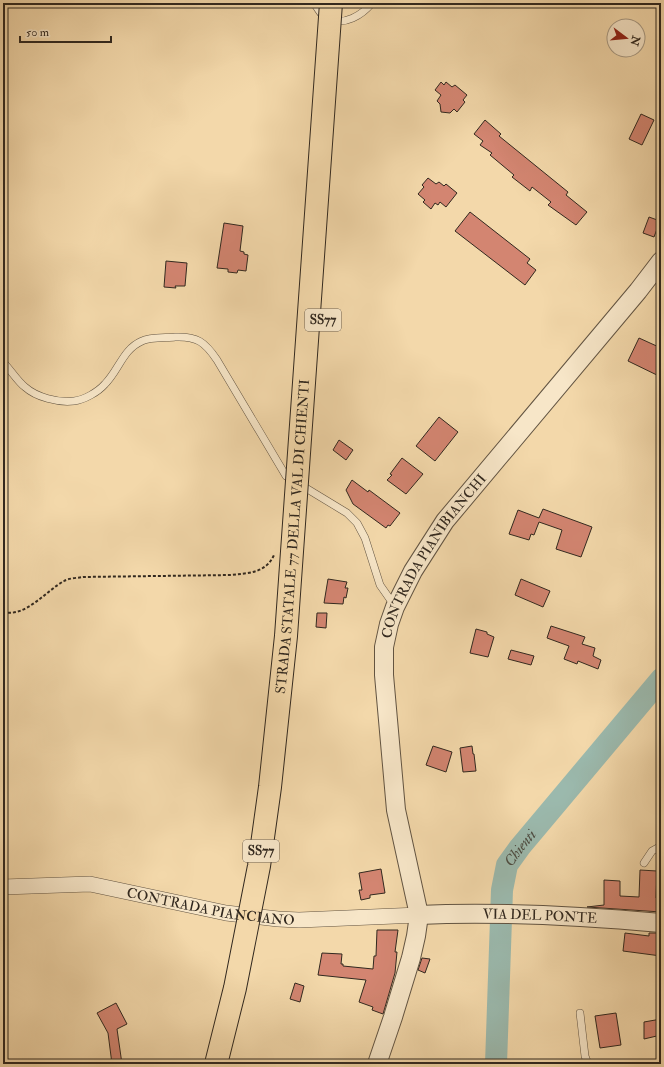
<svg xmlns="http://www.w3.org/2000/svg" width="664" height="1067" viewBox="0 0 664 1067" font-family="'IM FELL Double Pica',serif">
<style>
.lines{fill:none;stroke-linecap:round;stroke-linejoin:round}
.river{stroke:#9bb9ad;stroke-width:22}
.building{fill:#d38571;stroke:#31281f}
.service-casing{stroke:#625442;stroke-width:8}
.minor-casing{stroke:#625442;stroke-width:16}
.tertiary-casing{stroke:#625442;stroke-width:20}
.path{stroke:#31281f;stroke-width:2;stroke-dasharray:3 2;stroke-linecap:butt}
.service{stroke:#f7e6c8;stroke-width:7}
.minor{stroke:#f7e6c8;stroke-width:15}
.tertiary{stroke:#f7e6c8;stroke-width:18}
.trunk-bridge-casing{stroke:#31281f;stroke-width:24;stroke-linecap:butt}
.trunk-bridge{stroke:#f3d8aa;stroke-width:22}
.labels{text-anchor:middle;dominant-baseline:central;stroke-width:3;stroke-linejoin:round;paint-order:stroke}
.shield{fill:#f7e6c8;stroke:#6c6152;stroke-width:1}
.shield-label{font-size:13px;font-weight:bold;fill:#31281f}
.street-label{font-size:14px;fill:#31281f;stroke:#f7e6c8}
.water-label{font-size:15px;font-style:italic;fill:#4c4c42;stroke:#f7e6c8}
</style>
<rect width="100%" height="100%" fill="#f3d8aa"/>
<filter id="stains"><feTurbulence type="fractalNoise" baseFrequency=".005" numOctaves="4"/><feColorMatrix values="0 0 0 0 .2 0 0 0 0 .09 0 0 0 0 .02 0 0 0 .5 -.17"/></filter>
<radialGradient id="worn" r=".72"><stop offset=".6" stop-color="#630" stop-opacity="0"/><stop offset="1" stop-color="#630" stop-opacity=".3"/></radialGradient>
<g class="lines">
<!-- river -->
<path class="river" id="s1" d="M 496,1064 L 502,890 L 507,865 L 520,847 L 661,679"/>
</g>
<!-- building -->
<path class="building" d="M 441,82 L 444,85 L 446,82 L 452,87 L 455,85 L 467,95 L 463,100 L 465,102 L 457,112 L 454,109 L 450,113 L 441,112 L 440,104 L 437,101 L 441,95 L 435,90 Z
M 641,114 L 654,120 L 642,145 L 629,139 Z
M 485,120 L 501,134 L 499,136 L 568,192 L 566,195 L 587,212 L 576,225 L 548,205 L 551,202 L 532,187 L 530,191 L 512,177 L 514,175 L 490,155 L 492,153 L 480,145 L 483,141 L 474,134 Z
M 428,178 L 436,184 L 439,182 L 444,186 L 446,184 L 457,193 L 446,207 L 440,202 L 438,205 L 435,203 L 431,209 L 423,202 L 425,200 L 418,194 L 424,187 L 422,185 Z
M 470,212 L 530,259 L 527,263 L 536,270 L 525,285 L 455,231 Z
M 649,217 L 660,221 L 654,237 L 643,233 Z
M 224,223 L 243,226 L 240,251 L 244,252 L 244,254 L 248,255 L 246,271 L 238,270 L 237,273 L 228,272 L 228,269 L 217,268 Z
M 166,261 L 187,263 L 185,286 L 175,286 L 176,288 L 164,287 Z
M 639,338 L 661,348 L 661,377 L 628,361 Z
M 439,417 L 458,432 L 435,461 L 416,446 Z
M 339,440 L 353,450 L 346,460 L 333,450 Z
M 402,458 L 423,474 L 406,494 L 387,480 L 392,475 L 390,474 Z
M 352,480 L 368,492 L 369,490 L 400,513 L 390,526 L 388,525 L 386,528 L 353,504 L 346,490 Z
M 543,509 L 592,527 L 581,557 L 556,549 L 562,530 L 539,522 L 534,535 L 531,534 L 529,540 L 509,534 L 518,510 L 539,518 Z
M 328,579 L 347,582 L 345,588 L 348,588 L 346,598 L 344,597 L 343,604 L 324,603 Z
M 521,579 L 550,591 L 543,607 L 515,595 Z
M 317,613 L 327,613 L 326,628 L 316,627 Z
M 551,626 L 585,637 L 582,644 L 595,648 L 593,656 L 601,660 L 598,669 L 578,661 L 577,664 L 564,659 L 569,646 L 547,638 Z
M 476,629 L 487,632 L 487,634 L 494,637 L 488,657 L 470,653 Z
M 511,650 L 534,656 L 531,665 L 508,659 Z
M 433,746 L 452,752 L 446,772 L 426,765 Z
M 472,746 L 473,754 L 474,754 L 476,771 L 463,772 L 460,748 Z
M 381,869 L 385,893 L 370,895 L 370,898 L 361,900 L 359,890 L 362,890 L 359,873 Z
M 640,870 L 657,871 L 656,898 L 661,898 L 661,912 L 587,907 L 604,905 L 604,880 L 620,881 L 620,896 L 639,897 Z
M 377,930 L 398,930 L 395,952 L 397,952 L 395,973 L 383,1014 L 372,1010 L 373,1007 L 359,1002 L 366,980 L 318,975 L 322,953 L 342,954 L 341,964 L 343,964 L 343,966 L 373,969 L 374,956 L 376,956 Z
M 625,933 L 649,936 L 649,933 L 661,933 L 661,956 L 623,951 Z
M 422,958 L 430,959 L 425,973 L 418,970 Z
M 295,983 L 304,986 L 300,1002 L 290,999 Z
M 116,1003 L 127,1024 L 117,1029 L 122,1064 L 112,1064 L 108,1033 L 97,1013 Z
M 616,1013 L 621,1045 L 600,1048 L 595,1016 Z
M 661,1019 L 661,1035 L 644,1039 L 644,1022 Z"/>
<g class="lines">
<defs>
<path id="service" d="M 314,3 C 318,9 322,17 328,19 C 345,26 362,15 372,3
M 3,362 C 10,369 18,382 25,387 C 36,397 58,403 74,401 C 84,400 98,392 105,384 C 119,370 123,349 142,341 C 149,337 167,338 175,337 C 197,336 205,342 217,360 L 286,476 L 347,513 L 357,523 L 365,538 L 380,585 L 394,605
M 644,863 L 652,851 L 661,846
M 580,1013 L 585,1056 L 588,1064"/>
<g id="minor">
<path id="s2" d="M 3,887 L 90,884 L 226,913 L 278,919 L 299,920 L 419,915"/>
</g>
<g id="tertiary">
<path id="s3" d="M 419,915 C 499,911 581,916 661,923"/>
<path id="s4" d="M 377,1064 L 393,1017 L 411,958 L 416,936 L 419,915 L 396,810 L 384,675 L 384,647 L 389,624 L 395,607 L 413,571 L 445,521 L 638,291 L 661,261"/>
</g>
</defs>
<!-- service casing -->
<use href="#service" class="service-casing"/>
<!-- minor casing -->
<use href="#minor" class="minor-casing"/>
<!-- tertiary casing -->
<use href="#tertiary" class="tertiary-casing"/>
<!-- path -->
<path class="path" d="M 3,612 C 25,618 46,591 64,581 C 69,578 77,578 83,577 L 231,575 C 249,573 266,573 274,555"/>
<!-- service -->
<use href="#service" class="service"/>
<!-- minor -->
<use href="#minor" class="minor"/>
<!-- tertiary -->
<use href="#tertiary" class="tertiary"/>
<defs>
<g id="trunk-bridge">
<path id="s5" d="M 216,1064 L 235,988 L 259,866 L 270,787 L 286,636 L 331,3"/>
</g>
</defs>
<!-- trunk-bridge casing -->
<use href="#trunk-bridge" class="trunk-bridge-casing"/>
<!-- trunk-bridge -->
<use href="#trunk-bridge" class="trunk-bridge"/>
</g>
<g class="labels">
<!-- shield labels -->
<g class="shield">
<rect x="305" y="309" width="36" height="22" rx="3"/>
<rect x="243" y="840" width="36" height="22" rx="3"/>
</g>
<g class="shield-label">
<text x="323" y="320">SS77</text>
<text x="261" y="851">SS77</text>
</g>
<!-- street labels -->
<g class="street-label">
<text stroke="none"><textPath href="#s5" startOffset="534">STRADA STATALE 77 DELLA VAL DI CHIENTI</textPath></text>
<text stroke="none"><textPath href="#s4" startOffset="531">CONTRADA PIANIBIANCHI</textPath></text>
<text stroke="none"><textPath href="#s2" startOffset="210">CONTRADA PIANCIANO</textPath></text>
<text stroke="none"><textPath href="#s3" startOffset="121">VIA DEL PONTE</textPath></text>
</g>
<!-- water labels -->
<g class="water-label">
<text stroke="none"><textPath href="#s1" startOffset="221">Chienti</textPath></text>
</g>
</g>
<!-- margin -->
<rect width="664" height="1067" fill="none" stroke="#f3d8aa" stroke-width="16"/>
<rect x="4" y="4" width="656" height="1059" fill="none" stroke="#31281f" stroke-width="2"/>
<rect x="8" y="8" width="648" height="1051" fill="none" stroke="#31281f"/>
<!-- north arrow -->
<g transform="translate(626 38) rotate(106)"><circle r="19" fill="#f7e6c8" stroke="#a89a84"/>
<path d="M0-3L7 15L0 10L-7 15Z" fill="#8f2418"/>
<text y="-6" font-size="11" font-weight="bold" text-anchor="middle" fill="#31281f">N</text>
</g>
<!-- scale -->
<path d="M20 36v6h91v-6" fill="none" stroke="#31281f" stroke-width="2"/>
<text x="26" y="36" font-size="12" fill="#31281f" stroke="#f7e6c8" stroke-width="3" paint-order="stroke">50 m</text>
<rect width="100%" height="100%" filter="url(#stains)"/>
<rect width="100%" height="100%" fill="url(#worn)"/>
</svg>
